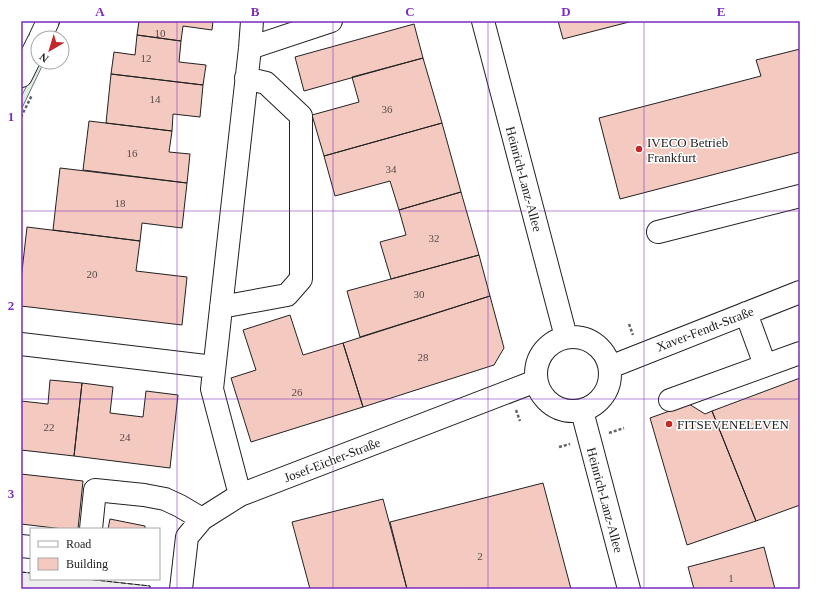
<svg xmlns="http://www.w3.org/2000/svg" width="821" height="610" viewBox="0 0 821 610" font-family="Georgia,serif">
<style>
.green{fill:#e0efe3;stroke:#6f6f6f}
.parking{fill:#ededed;stroke:#6f6f6f}
.building{fill:#f3c9c0;stroke:#222}
.lines{fill:none;stroke-linecap:round;stroke-linejoin:round}
.minor-casing{stroke:#222;stroke-width:24}
.major-casing{stroke:#222;stroke-width:24}
.path{stroke:#646464;stroke-width:2.5;stroke-dasharray:3 2;stroke-linecap:butt}
.minor{stroke:#fff;stroke-width:22}
.major{stroke:#fff;stroke-width:22}
.fence{stroke:#222;stroke-width:1;stroke-dasharray:5 2;stroke-linecap:butt}
.grid{fill:none;stroke:#7b2cbf;stroke-width:1;stroke-opacity:0.55}
.poi-dot{fill:#c62828;stroke:#fff;stroke-width:1.5}
.labels{text-anchor:middle;dominant-baseline:central;stroke-width:3;stroke-linejoin:round;paint-order:stroke}
.number-label{font-size:11px;fill:#564c4a}
.poi-label{font-size:13px;fill:#222;stroke:#fff;text-anchor:start}
.street-label{font-size:13px;fill:#222;stroke:#fff}
.neatline{fill:none;stroke:#7b2cbf;stroke-width:1.5}
.grid-label{font-size:13px;text-anchor:middle;font-weight:bold;fill:#7b2cbf}
</style>
<rect width="100%" height="100%" fill="#fff"/>
<!-- green -->
<path class="green" d="M 39,62 L 44,62 L 21,110 L 21,97 Z"/>
<!-- parking -->
<path class="parking" d="M 21,572 L 31,573 L 31,579 L 86,579 L 150,586 L 150,589 L 21,589 Z"/>
<!-- building -->
<path class="building" d="M 139,21 L 213,21 L 212,30 L 183,26 L 181,41 L 137,35 Z
M 558,21 L 633,21 L 563,39 Z
M 414,24 L 423,58 L 304,91 L 295,57 Z
M 137,35 L 181,41 L 179,62 L 206,65 L 203,85 L 111,74 L 114,52 L 135,55 Z
M 800,49 L 800,152 L 620,199 L 599,118 L 761,76 L 756,60 Z
M 423,58 L 442,123 L 324,156 L 312,115 L 359,102 L 352,77 Z
M 111,74 L 203,85 L 200,117 L 173,114 L 172,131 L 106,123 Z
M 89,121 L 172,131 L 169,152 L 190,154 L 187,183 L 83,170 Z
M 442,123 L 461,192 L 399,210 L 390,181 L 335,196 L 324,156 Z
M 60,168 L 187,183 L 182,228 L 142,223 L 140,241 L 53,230 Z
M 461,192 L 479,255 L 391,279 L 380,242 L 406,235 L 399,210 Z
M 27,227 L 140,241 L 136,271 L 187,277 L 182,325 L 21,306 L 21,280 Z
M 479,255 L 490,296 L 360,337 L 347,291 Z
M 490,296 L 504,348 L 494,365 L 363,407 L 343,343 Z
M 290,315 L 303,355 L 343,343 L 363,407 L 251,442 L 231,378 L 256,370 L 243,330 Z
M 800,378 L 800,505 L 756,521 L 712,411 Z
M 50,380 L 82,383 L 74,456 L 21,450 L 21,401 L 48,404 Z
M 82,383 L 113,387 L 110,413 L 143,417 L 146,391 L 178,395 L 170,468 L 74,456 Z
M 689,404 L 705,414 L 712,411 L 756,521 L 687,545 L 650,418 Z
M 21,474 L 83,481 L 78,529 L 63,529 L 21,524 Z
M 543,483 L 571,589 L 407,589 L 390,522 Z
M 383,499 L 407,589 L 310,589 L 292,522 Z
M 110,519 L 145,526 L 145,529 L 108,529 Z
M 764,547 L 775,589 L 694,589 L 688,567 Z"/>
<g class="lines">
<defs>
<path id="minor" d="M 483,21 L 566,337
M 250,48 L 331,21
M 658,232 L 800,196
M 221,307 L 287,295 L 301,279 L 301,116 L 266,83 L 246,78
M 746,313 L 765,365
M536 374a37 37 0 1 1 74 0a37 37 0 1 1-74 0Z
M 21,344 L 214,367
M 610,367 L 800,292
M 670,400 L 800,353
M 582,411 L 629,589
M 240,495 L 212,389 L 250,48 L 252,21
M 91,529 L 95,490 L 144,495 L 165,499 L 180,506 L 202,519
M 21,546 L 31,547
M 181,589 L 187,537 L 202,519 L 240,495 L 536,381"/>
<path id="major" d="M 40,38 L 48,21
M 21,76 L 38,42"/>
</defs>
<!-- minor casing -->
<use href="#minor" class="minor-casing"/>
<!-- major casing -->
<use href="#major" class="major-casing"/>
<!-- path -->
<path class="path" d="M 21,117 L 32,95
M 629,324 L 633,335
M 516,410 L 520,421
M 609,433 L 624,428
M 559,447 L 570,444"/>
<!-- minor -->
<use href="#minor" class="minor"/>
<!-- major -->
<use href="#major" class="major"/>
<!-- fence -->
<path class="fence" d="M 21,572 L 31,573
M 86,579 L 150,586 L 150,589"/>
</g>
<!-- grid -->
<path class="grid" d="M 177,21 L 177,589M 333,21 L 333,589M 488,21 L 488,589M 644,21 L 644,589M 21,211 L 800,211M 21,399 L 800,399"/>
<!-- markers -->
<g class="poi-dot">
<circle cx="639" cy="149" r="4"/>
<circle cx="669" cy="424" r="4"/>
</g>
<g class="labels">
<!-- number labels -->
<g class="number-label">
<text x="160" y="33">10</text>
<text x="146" y="58">12</text>
<text x="155" y="99">14</text>
<text x="387" y="109">36</text>
<text x="132" y="153">16</text>
<text x="391" y="169">34</text>
<text x="120" y="203">18</text>
<text x="434" y="238">32</text>
<text x="92" y="274">20</text>
<text x="419" y="294">30</text>
<text x="423" y="357">28</text>
<text x="297" y="392">26</text>
<text x="49" y="427">22</text>
<text x="125" y="437">24</text>
<text x="480" y="556">2</text>
<text x="731" y="578">1</text>
</g>
<!-- poi labels -->
<g class="poi-label">
<text x="647" y="142">IVECO Betrieb<tspan x="647" dy="15">Frankfurt</tspan></text>
<text x="677" y="424">FITSEVENELEVEN</text>
</g>
<!-- street labels -->
<g class="street-label">
<text transform="translate(524 179) rotate(75)">Heinrich-Lanz-Allee</text>
<text transform="translate(705 329) rotate(-21)">Xaver-Fendt-Straße</text>
<text transform="translate(332 460) rotate(-21)">Josef-Eicher-Straße</text>
<text transform="translate(605 500) rotate(75)">Heinrich-Lanz-Allee</text>
</g>
</g>
<!-- border -->
<rect width="821" height="610" fill="none" stroke="#ffffff" stroke-width="44"/>
<!-- legend -->
<rect x="30" y="528" width="130" height="52" fill="#ffffff" stroke="#a7a7a7"/>
<rect x="38" y="541" width="20" height="6" fill="#ffffff" stroke="#a7a7a7"/>
<text x="66" y="548" font-size="12" fill="#222222">Road</text>
<rect x="38" y="558" width="20" height="12" fill="#f3c9c0" stroke="#a7a7a7"/>
<text x="66" y="568" font-size="12" fill="#222222">Building</text>
<!-- north arrow -->
<g transform="translate(50 50) rotate(218)"><circle r="19" fill="#ffffff" stroke="#a7a7a7"/>
<path d="M0-3L7 15L0 10L-7 15Z" fill="#c62828"/>
<text y="-6" font-size="11" font-weight="bold" text-anchor="middle" fill="#222222">N</text>
</g>
<rect x="22" y="22" width="777" height="566" class="neatline"/>
<g class="grid-label">
<text x="100" y="16">A</text>
<text x="255" y="16">B</text>
<text x="410" y="16">C</text>
<text x="566" y="16">D</text>
<text x="721" y="16">E</text>
<text x="11" y="121">1</text>
<text x="11" y="310">2</text>
<text x="11" y="498">3</text>
</g>
</svg>
